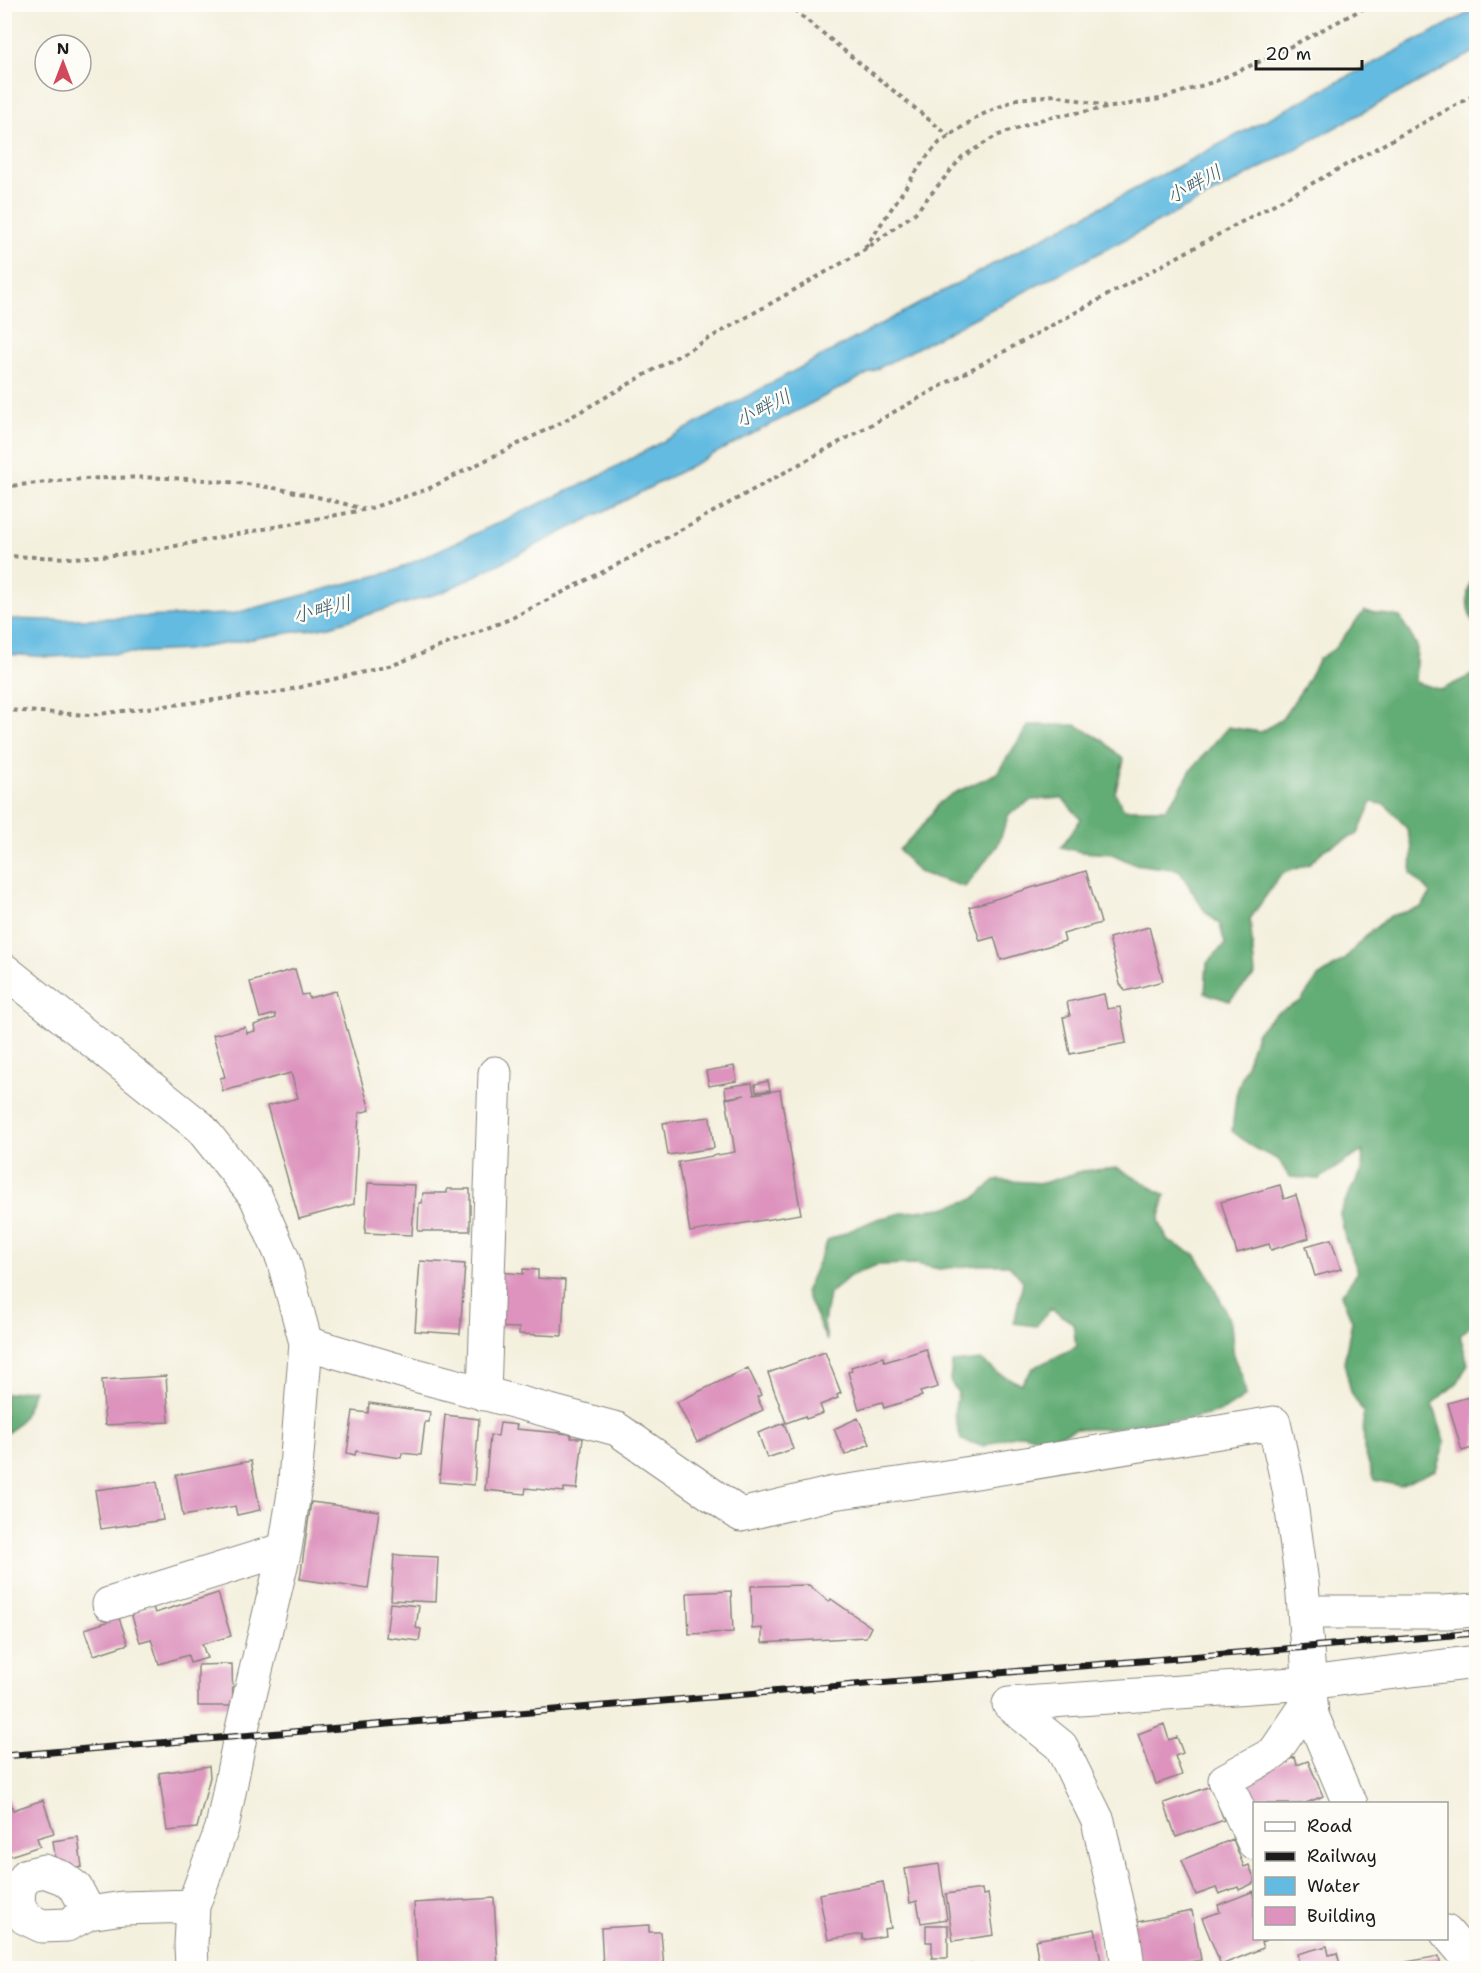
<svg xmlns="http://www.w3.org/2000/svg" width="1481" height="1973" viewBox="0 0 1481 1973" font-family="'Shantell Sans','Klee One',sans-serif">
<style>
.forest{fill:#62ac74;stroke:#3f6448;stroke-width:1.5}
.water{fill:#64bbe1;stroke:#406c7e;stroke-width:1.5}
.building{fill:#dd93bd}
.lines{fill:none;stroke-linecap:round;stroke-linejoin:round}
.minor-casing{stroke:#88867d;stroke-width:35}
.path{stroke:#88867d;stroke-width:4;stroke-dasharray:4.5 4.5;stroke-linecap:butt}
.minor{stroke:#fff;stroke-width:33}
.rail-casing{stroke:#1c1c1c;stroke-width:7}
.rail{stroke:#fdfcf7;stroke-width:4.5;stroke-dasharray:14;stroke-linecap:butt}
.labels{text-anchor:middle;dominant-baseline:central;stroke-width:5;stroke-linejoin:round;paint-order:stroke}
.water-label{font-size:20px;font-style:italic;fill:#395c6b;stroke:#fdfcf7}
</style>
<rect width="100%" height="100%" fill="#fdfcf7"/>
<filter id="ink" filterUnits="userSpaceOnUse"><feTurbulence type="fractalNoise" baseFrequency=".0167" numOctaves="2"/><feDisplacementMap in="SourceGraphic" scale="12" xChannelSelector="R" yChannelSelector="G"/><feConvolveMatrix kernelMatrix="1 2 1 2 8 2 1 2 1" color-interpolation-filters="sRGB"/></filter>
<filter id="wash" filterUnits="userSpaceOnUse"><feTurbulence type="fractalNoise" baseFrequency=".008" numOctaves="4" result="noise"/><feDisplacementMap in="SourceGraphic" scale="24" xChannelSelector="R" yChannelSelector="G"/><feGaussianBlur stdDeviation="1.35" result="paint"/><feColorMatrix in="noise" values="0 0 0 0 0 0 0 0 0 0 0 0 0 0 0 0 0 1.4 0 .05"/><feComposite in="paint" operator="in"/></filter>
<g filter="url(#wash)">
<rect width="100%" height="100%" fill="#f4f0de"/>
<!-- forest -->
<path class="forest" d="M 1476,570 L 1476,629 C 1465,608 1464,592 1476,570 Z
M 1364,611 L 1400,617 L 1417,646 L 1415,682 L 1441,690 L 1476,673 L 1476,1320 L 1460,1335 L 1468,1364 L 1458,1382 L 1433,1404 L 1445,1443 L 1436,1470 L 1400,1486 L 1374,1480 L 1364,1449 L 1363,1412 L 1351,1392 L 1344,1362 L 1352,1321 L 1341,1295 L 1358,1272 L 1345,1238 L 1340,1213 L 1349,1193 L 1362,1171 L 1363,1151 L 1349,1159 L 1319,1179 L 1289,1177 L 1279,1160 L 1254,1148 L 1232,1131 L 1236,1095 L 1257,1032 L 1275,1014 L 1301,1001 L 1318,977 L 1344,960 L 1364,937 L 1390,916 L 1420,908 L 1431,894 L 1411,874 L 1412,848 L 1406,827 L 1386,805 L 1372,802 L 1358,834 L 1325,849 L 1309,864 L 1281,874 L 1250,919 L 1255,975 L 1229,1001 L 1205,993 L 1207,963 L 1225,944 L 1220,925 L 1204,910 L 1179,870 L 1134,864 L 1112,854 L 1081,852 L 1061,847 L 1081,819 L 1062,798 L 1032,800 L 1009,814 L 998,845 L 965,887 L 918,872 L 899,850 L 924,824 L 939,803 L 952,794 L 997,773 L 1029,725 L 1076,725 L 1103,740 L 1124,760 L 1115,793 L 1124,809 L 1165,809 L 1176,796 L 1191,770 L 1228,727 L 1261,732 L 1282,719 L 1303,688 L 1319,659 L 1334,649 Z
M 1118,1168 L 1165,1195 L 1159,1221 L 1168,1241 L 1195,1254 L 1208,1274 L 1231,1323 L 1234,1358 L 1243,1378 L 1246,1396 L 1223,1411 L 1192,1419 L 1148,1422 L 1110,1429 L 1076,1429 L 1048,1440 L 1023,1434 L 1005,1438 L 984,1446 L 961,1440 L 954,1413 L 958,1393 L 950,1381 L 952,1363 L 981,1360 L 1001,1375 L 1021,1384 L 1033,1368 L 1076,1347 L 1073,1323 L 1051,1309 L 1036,1326 L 1014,1323 L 1023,1281 L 1009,1265 L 978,1265 L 939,1269 L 916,1264 L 877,1265 L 850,1276 L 829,1294 L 824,1322 L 827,1341 L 805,1292 L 828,1240 L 877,1219 L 906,1212 L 943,1208 L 974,1199 L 995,1180 L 1043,1183 L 1082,1171 Z
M 34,1389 C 29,1406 21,1426 5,1434 L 5,1394 Z"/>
<!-- water -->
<path class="water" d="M 1476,9 L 1476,51 L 1233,183 L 624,501 L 443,592 L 330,626 L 187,650 L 50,657 L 5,654 L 5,619 L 51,620 L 232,614 L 394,571 L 593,479 L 1008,256 Z"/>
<g id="blocks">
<!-- building -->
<path class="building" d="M 1086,871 L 1101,923 L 1063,934 L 1065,941 L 1001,960 L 994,937 L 980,941 L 969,907 Z
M 1149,927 L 1163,981 L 1126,991 L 1120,984 L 1109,938 Z
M 295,969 L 302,995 L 308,994 L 309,998 L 336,991 L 370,1110 L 359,1113 L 354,1204 L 299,1219 L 267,1106 L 298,1098 L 291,1073 L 223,1091 L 220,1078 L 225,1077 L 213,1035 L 245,1027 L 247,1033 L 255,1031 L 254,1025 L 276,1018 L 275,1014 L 260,1018 L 250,982 Z
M 1104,994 L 1107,1009 L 1120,1007 L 1126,1043 L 1070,1054 L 1063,1017 L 1070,1016 L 1067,1002 Z
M 734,1066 L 737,1081 L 709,1086 L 706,1071 Z
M 768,1081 L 770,1090 L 756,1092 L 755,1084 Z
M 752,1083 L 754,1094 L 780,1090 L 801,1214 L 690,1232 L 678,1162 L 735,1152 L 726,1099 L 745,1095 L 726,1098 L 725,1087 Z
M 710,1117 L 714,1148 L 668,1155 L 663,1123 Z
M 368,1183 L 415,1185 L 412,1235 L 365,1233 Z
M 1280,1185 L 1284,1199 L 1296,1195 L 1309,1238 L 1271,1250 L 1269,1244 L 1237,1253 L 1221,1202 Z
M 447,1189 L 470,1189 L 470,1231 L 418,1231 L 419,1203 L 422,1203 L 423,1193 L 447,1193 Z
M 1331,1239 L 1341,1269 L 1315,1276 L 1306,1246 Z
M 420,1261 L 465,1264 L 460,1334 L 415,1331 Z
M 523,1269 L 538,1270 L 538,1278 L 565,1280 L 562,1336 L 519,1334 L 519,1328 L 494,1327 L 497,1272 L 523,1274 Z
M 926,1349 L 938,1387 L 920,1392 L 922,1396 L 884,1408 L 882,1402 L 859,1409 L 848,1372 L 852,1371 L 851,1367 L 883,1357 L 885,1362 Z
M 825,1352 L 841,1393 L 837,1395 L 838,1398 L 820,1405 L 823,1413 L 806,1419 L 805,1416 L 786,1423 L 768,1373 Z
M 748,1368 L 761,1395 L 757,1397 L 763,1410 L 697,1442 L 677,1402 Z
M 166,1376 L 169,1422 L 105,1425 L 102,1380 Z
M 1476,1395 L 1476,1447 L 1462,1451 L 1448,1403 Z
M 369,1403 L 430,1412 L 429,1422 L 425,1422 L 421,1455 L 402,1453 L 401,1458 L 356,1451 L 355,1455 L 347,1453 L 353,1411 L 368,1413 Z
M 445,1415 L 479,1419 L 474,1485 L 439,1482 Z
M 858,1418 L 870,1444 L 845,1455 L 834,1429 Z
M 500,1423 L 517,1425 L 516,1429 L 571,1434 L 571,1438 L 583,1438 L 577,1489 L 564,1488 L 564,1492 L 526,1488 L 525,1494 L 485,1490 L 490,1435 L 498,1436 Z
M 784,1423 L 793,1449 L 767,1458 L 758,1433 Z
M 251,1461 L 260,1510 L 237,1515 L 235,1506 L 183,1516 L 176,1475 Z
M 157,1482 L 163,1520 L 101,1529 L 95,1490 Z
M 311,1502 L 379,1511 L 368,1589 L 300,1579 Z
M 394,1555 L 438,1557 L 436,1602 L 391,1600 Z
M 809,1585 L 829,1602 L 831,1599 L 871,1627 L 866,1637 L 762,1643 L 762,1628 L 752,1629 L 751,1586 Z
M 731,1591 L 733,1632 L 689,1634 L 687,1593 Z
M 218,1593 L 231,1636 L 202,1644 L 207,1658 L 190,1663 L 188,1655 L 159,1664 L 151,1639 L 140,1642 L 131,1613 L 153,1607 L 155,1613 Z
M 390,1603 L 419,1606 L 416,1628 L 421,1629 L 419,1641 L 386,1637 Z
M 119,1618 L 128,1644 L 94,1655 L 85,1629 Z
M 232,1664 L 233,1706 L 198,1706 L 198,1665 Z
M 1164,1724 L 1169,1740 L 1177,1737 L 1183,1753 L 1175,1756 L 1182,1775 L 1156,1784 L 1138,1734 Z
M 1295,1757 L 1297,1765 L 1308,1761 L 1323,1796 L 1304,1804 L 1254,1804 L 1254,1818 L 1239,1781 Z
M 209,1766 L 210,1777 L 197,1828 L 167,1831 L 159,1773 Z
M 1211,1786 L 1224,1820 L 1176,1837 L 1164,1803 Z
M 8,1797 L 13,1810 L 43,1800 L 54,1833 L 37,1838 L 40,1846 L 4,1858 L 4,1798 Z
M 78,1837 L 82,1867 L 57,1871 L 53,1841 Z
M 1233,1839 L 1244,1867 L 1249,1865 L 1254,1878 L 1254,1883 L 1239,1890 L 1238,1887 L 1219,1894 L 1216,1888 L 1196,1895 L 1182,1860 Z
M 939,1864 L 947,1919 L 921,1923 L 917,1901 L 910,1903 L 905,1869 Z
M 883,1882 L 891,1928 L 884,1929 L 885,1936 L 863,1940 L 862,1934 L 828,1940 L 819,1894 Z
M 982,1889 L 983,1895 L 988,1894 L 994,1935 L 953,1941 L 946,1894 Z
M 1254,1891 L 1254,1938 L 1269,1939 L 1261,1942 L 1263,1948 L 1221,1965 L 1202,1918 L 1220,1912 L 1218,1905 Z
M 494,1898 L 498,1968 L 417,1968 L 414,1903 Z
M 1192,1911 L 1201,1960 L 1156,1968 L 1155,1965 L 1140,1968 L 1132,1923 Z
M 649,1925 L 649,1932 L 661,1932 L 664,1968 L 603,1968 L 601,1928 Z
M 926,1925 L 948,1925 L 948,1958 L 932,1958 L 932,1942 L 926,1942 Z
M 1095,1929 L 1101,1962 L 1064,1968 L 1040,1968 L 1035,1940 Z
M 1327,1946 L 1329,1955 L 1337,1953 L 1341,1968 L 1300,1968 L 1297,1954 Z
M 1439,1956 L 1441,1968 L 1407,1968 L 1406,1962 Z
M 976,1964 L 976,1968 L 952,1968 L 952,1966 Z"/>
</g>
</g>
<g filter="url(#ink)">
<use href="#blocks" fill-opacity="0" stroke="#88867d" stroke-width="1.5"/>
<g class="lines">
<defs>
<path id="minor" d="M 4,970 L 200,1127 L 256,1197 L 283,1259 L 306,1343 L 294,1493 L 285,1549 L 240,1737 L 222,1828 L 193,1906 L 191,1944 L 192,1968
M 306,1343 L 408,1373 L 617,1429 L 741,1515 L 833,1493 L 934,1479 L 1274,1423 L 1289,1489 L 1302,1583 L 1312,1715 L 1345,1794 L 1351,1804
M 484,1394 L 495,1073
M 109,1604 L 285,1549
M 1305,1612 L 1445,1612 L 1476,1610
M 1254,1843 L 1225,1780 L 1274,1753 L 1310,1700
M 89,1913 L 76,1888 L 63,1878 L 44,1871 L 27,1875 L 19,1888 L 18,1904 L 25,1918 L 42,1926 L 67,1925 L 89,1913 L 123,1908 L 193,1906
M 1446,1932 L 1476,1967
M 1128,1968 L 1124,1937 L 1098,1821 L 1061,1746 L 1009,1704 L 1308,1683 L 1476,1662"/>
</defs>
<!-- minor casing -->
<use href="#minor" class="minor-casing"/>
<!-- path -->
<path class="path" d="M 787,4 L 949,136
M 865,248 L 924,160 L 940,142 L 979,116 L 1017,99 L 1056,95 L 1105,106
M 4,487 C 91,475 174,474 261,486 C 296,491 330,500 364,509
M 4,556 L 74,558 L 139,553 L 368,509 L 428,489 L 562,422 L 863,251 L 915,213 L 962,157 L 996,136 L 1046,118 L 1160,99 L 1216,81 L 1272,56 L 1372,4
M 4,710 L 90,715 L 280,692 L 393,665 L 510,619 L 628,559 L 950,381 L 1476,94"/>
<!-- minor -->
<use href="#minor" class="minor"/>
<defs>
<path id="rail" d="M 4,1756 L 1476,1633"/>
</defs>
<!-- rail casing -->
<use href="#rail" class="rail-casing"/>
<!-- rail -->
<use href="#rail" class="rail"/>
</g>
</g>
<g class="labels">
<!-- water labels -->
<g class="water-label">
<text transform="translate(1194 184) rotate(-28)">小畔川</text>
<text transform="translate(763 408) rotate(-27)">小畔川</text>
<text transform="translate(322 609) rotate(-14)">小畔川</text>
</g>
</g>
<!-- margin -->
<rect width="1481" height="1973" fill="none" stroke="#fdfcf7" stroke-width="24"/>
<!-- legend -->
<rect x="1253" y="1802" width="195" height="138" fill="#fdfcf7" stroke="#a3a29f" stroke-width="1.5"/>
<rect x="1265" y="1822" width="30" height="9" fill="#ffffff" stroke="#a3a29f" stroke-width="1.5"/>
<text x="1307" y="1832" font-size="18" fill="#1c1c1c">Road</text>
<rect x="1265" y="1852" width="30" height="9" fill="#1c1c1c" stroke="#a3a29f" stroke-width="1.5"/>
<text x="1307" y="1862" font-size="18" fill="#1c1c1c">Railway</text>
<rect x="1265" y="1877" width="30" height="18" fill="#64bbe1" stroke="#a3a29f" stroke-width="1.5"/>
<text x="1307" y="1892" font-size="18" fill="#1c1c1c">Water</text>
<rect x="1265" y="1907" width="30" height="18" fill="#dd93bd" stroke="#a3a29f" stroke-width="1.5"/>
<text x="1307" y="1922" font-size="18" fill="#1c1c1c">Building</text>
<!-- north arrow -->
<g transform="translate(63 63)"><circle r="28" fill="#fdfcf7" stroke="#a3a29f" stroke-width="1.5"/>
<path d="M0-4.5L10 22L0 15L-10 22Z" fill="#d1495b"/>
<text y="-9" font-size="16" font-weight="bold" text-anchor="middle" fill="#1c1c1c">N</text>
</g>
<!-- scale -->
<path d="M1256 60v9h106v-9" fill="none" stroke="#1c1c1c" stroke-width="3"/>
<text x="1265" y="60" font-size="18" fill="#1c1c1c" stroke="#fdfcf7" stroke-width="4.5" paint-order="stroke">20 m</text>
</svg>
